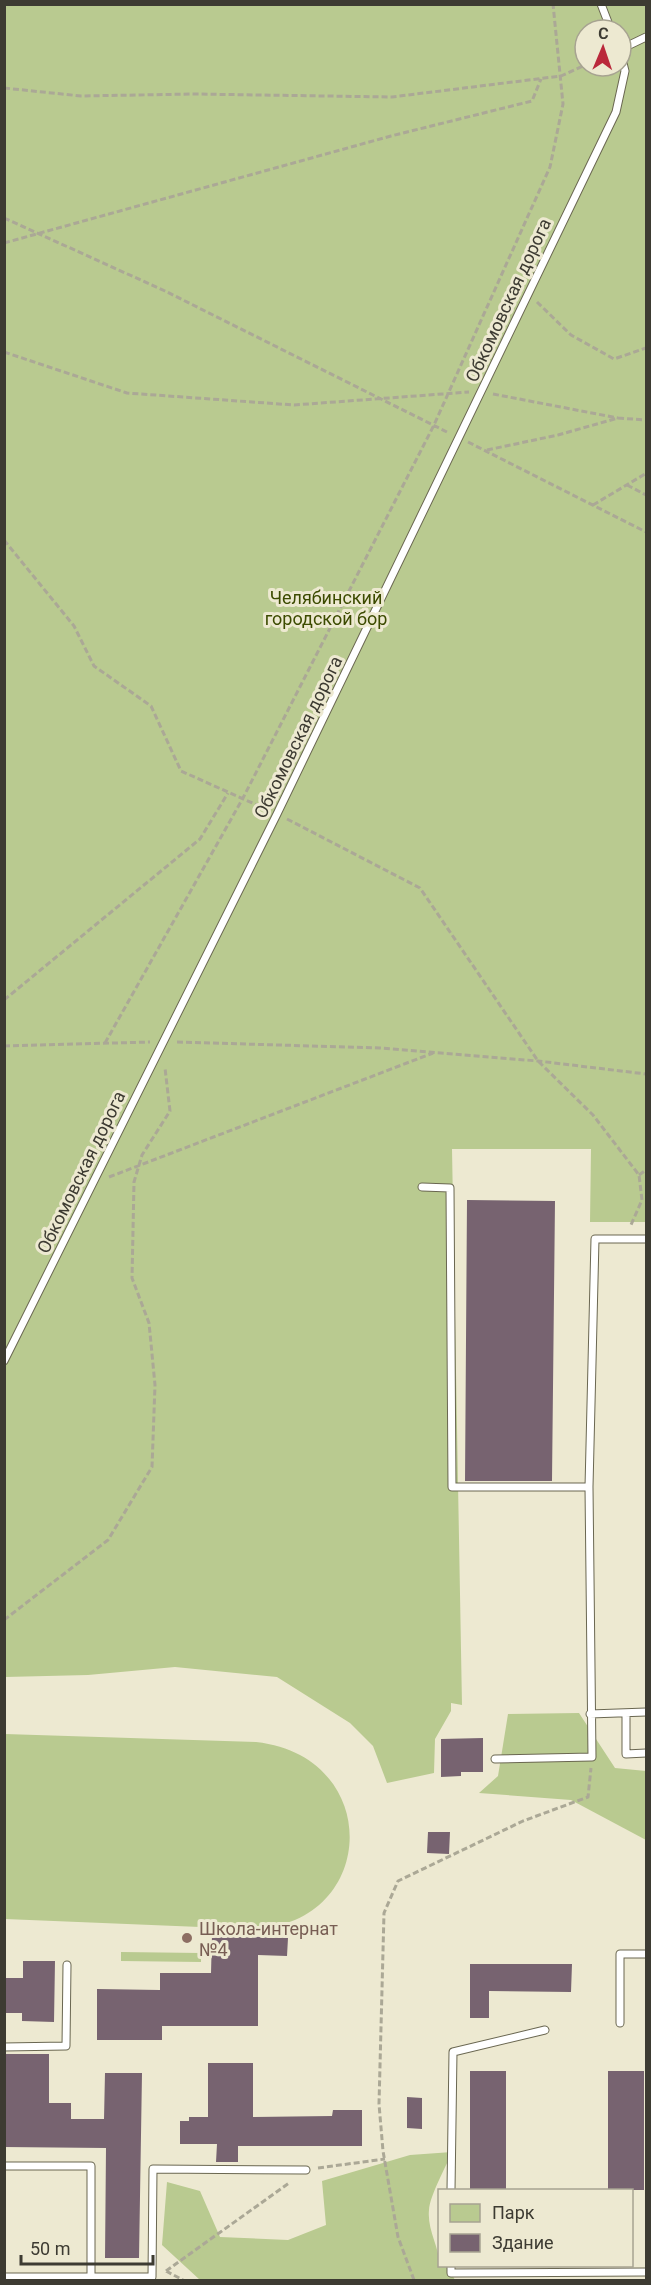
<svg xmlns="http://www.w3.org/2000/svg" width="651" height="2285" viewBox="0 0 651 2285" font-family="Roboto,sans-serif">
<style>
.green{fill:#b9ca90;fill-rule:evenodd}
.building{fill:#776370}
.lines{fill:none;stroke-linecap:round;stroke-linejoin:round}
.service-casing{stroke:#6a6751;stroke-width:9}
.path{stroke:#aba896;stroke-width:3;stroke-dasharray:6 3;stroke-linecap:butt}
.service{stroke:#fff;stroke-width:7}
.education-dot{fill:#8d6e63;stroke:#ede9d1;stroke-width:2}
.labels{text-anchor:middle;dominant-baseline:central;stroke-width:6;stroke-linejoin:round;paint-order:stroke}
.street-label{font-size:18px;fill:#3d3b32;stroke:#ede9d1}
.park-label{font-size:18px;fill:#3c4b01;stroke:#ede9d1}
.education-label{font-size:18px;fill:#785e54;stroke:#ede9d1;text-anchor:start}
</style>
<rect width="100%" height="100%" fill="#ede9d1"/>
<!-- green -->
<path class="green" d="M 4,5 L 646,5 L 646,1222 L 590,1222 L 591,1149 L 452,1149 L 462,1705 L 451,1703 L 451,1711 L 435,1739 L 434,1773 L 387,1783 L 373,1746 L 350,1723 L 277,1677 L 175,1667 L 88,1675 L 5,1677 ZM 585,30 L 621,30 L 621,66 L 585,66 Z
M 579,1713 L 615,1768 L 646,1771 L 646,1840 L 571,1800 L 479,1793 L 498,1776 L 508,1714 Z
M 5,1734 L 256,1742 C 385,1756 379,1928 249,1929 L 5,1919 Z
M 121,1952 L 201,1953 L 201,1962 L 121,1961 Z
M 452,2152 C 446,2167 430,2195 429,2210 C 427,2230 439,2246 440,2266 L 447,2266 L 455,2280 L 200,2280 L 162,2245 L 167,2182 L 200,2191 L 220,2237 L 288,2240 L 326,2225 L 322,2181 L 410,2155 Z"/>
<!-- building -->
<path class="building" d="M 467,1200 L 555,1201 L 552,1481 L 465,1481 Z
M 483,1738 L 483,1772 L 461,1772 L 461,1776 L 441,1777 L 441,1739 Z
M 428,1832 L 450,1832 L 449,1854 L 427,1853 Z
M 212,1935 L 288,1938 L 287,1956 L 258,1955 L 258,2026 L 162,2026 L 162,2040 L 97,2040 L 97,1989 L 160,1990 L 160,1973 L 211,1973 Z
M 23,1961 L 55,1961 L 54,2022 L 22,2021 L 22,2013 L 4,2013 L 4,1978 L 23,1978 Z
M 470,1964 L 572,1964 L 571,1992 L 489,1991 L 489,2018 L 470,2018 Z
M 4,2054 L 49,2054 L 49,2103 L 71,2103 L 71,2119 L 104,2119 L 105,2073 L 142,2073 L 139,2258 L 105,2258 L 106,2148 L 4,2147 Z
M 208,2063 L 253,2063 L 253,2117 L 332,2116 L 333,2110 L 362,2110 L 362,2146 L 238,2146 L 238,2162 L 216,2162 L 217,2144 L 180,2144 L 180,2121 L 189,2121 L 189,2117 L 208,2117 Z
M 470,2071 L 506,2071 L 506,2190 L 470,2190 Z
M 608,2071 L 644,2071 L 644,2190 L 608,2190 Z
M 407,2097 L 422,2098 L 422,2129 L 407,2128 Z"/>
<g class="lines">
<defs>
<path id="service" d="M 601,4 L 611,30
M 621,49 L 646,37
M 422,1187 L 450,1188 L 452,1487 L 589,1487
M 4,1361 L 277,814 L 616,112 L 625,71 L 621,55
M 626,1713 L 626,1754 L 646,1753
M 590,1714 L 646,1712
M 495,1759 L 592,1757 L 589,1487 L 595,1239 L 646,1239
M 620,2023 L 620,1954 L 646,1954
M 4,2047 L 66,2046 L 67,1965
M 4,2166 L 91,2166 L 91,2277
M 451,2190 L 453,2052 L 545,2030
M 451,2266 L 451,2273 L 646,2272
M 4,2277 L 152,2277 L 153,2169 L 306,2170"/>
</defs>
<!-- service casing -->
<use href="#service" class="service-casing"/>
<!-- path -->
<path class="path" d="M 4,88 L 81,96 L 194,94 L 392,97 L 561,76 L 585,65
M 4,218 L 165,291 L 449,433
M 4,243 L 391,136 L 532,101 L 541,79
M 537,302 L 571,335 L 614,359 L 646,348
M 4,352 L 127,393 L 294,405 L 469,392
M 493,394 L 618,418
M 468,442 L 646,532
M 487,450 L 558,435 L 618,418 L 646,420
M 627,485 L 646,495
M 593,505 L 645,474
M 4,540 L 74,626 L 94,666 L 151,706 L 181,771 L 268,810
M 287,819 L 420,888 L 538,1061 L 593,1115 L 639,1175 L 642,1200 L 630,1227
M 4,1000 L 200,839 L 228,793
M 177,1042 L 380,1048 L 538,1061 L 646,1074
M 105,1043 L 243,798 L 434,425 L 550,167 L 563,104 L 553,4
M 4,1046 L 150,1042
M 639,1175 L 646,1170
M 109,1177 L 433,1053
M 4,1620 L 108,1540 L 152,1467 L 155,1385 L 149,1323 L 132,1278 L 134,1182 L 142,1155 L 170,1111 L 165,1068
M 318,2168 L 385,2159
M 166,2271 L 289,2183
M 166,2271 L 183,2280
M 414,2280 L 398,2237 L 383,2151 L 379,2104 L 384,1913 L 398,1881 L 523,1821 L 588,1797 L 591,1768"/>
<!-- service -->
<use href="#service" class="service"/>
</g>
<!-- markers -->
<circle class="education-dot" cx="187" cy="1938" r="6"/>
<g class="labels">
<!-- street labels -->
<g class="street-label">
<text transform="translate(508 300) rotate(-65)">Обкомовская дорога</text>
<text transform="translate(298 737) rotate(-64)">Обкомовская дорога</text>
<text transform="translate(81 1172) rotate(-64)">Обкомовская дорога</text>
</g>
<!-- park labels -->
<g class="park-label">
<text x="326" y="597">Челябинский<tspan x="326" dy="21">городской бор</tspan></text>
</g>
<!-- education labels -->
<g class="education-label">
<text x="199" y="1928">Школа-интернат<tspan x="199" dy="21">№4</tspan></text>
</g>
</g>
<!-- border -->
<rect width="651" height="2285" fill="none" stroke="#3d3b32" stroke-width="12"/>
<!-- legend -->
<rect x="438" y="2189" width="195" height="78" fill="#ede9d1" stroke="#a7a391" stroke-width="1.5"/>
<rect x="450" y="2204" width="30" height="18" fill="#b9ca90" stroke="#a7a391" stroke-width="1.5"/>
<text x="492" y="2219" font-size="18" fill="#3d3b32">Парк</text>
<rect x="450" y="2234" width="30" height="18" fill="#776370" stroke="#a7a391" stroke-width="1.5"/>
<text x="492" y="2249" font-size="18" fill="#3d3b32">Здание</text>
<!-- north arrow -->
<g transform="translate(603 48) rotate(2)"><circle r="28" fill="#ede9d1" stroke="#a7a391" stroke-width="1.5"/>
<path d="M0-4.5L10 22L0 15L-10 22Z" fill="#ba293b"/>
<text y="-9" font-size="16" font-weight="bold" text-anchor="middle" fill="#3d3b32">С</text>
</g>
<!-- scale -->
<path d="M21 2255v9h132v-9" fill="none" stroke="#3d3b32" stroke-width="3"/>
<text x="30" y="2255" font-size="18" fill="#3d3b32" stroke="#ede9d1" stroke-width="4.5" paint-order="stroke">50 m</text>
</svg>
